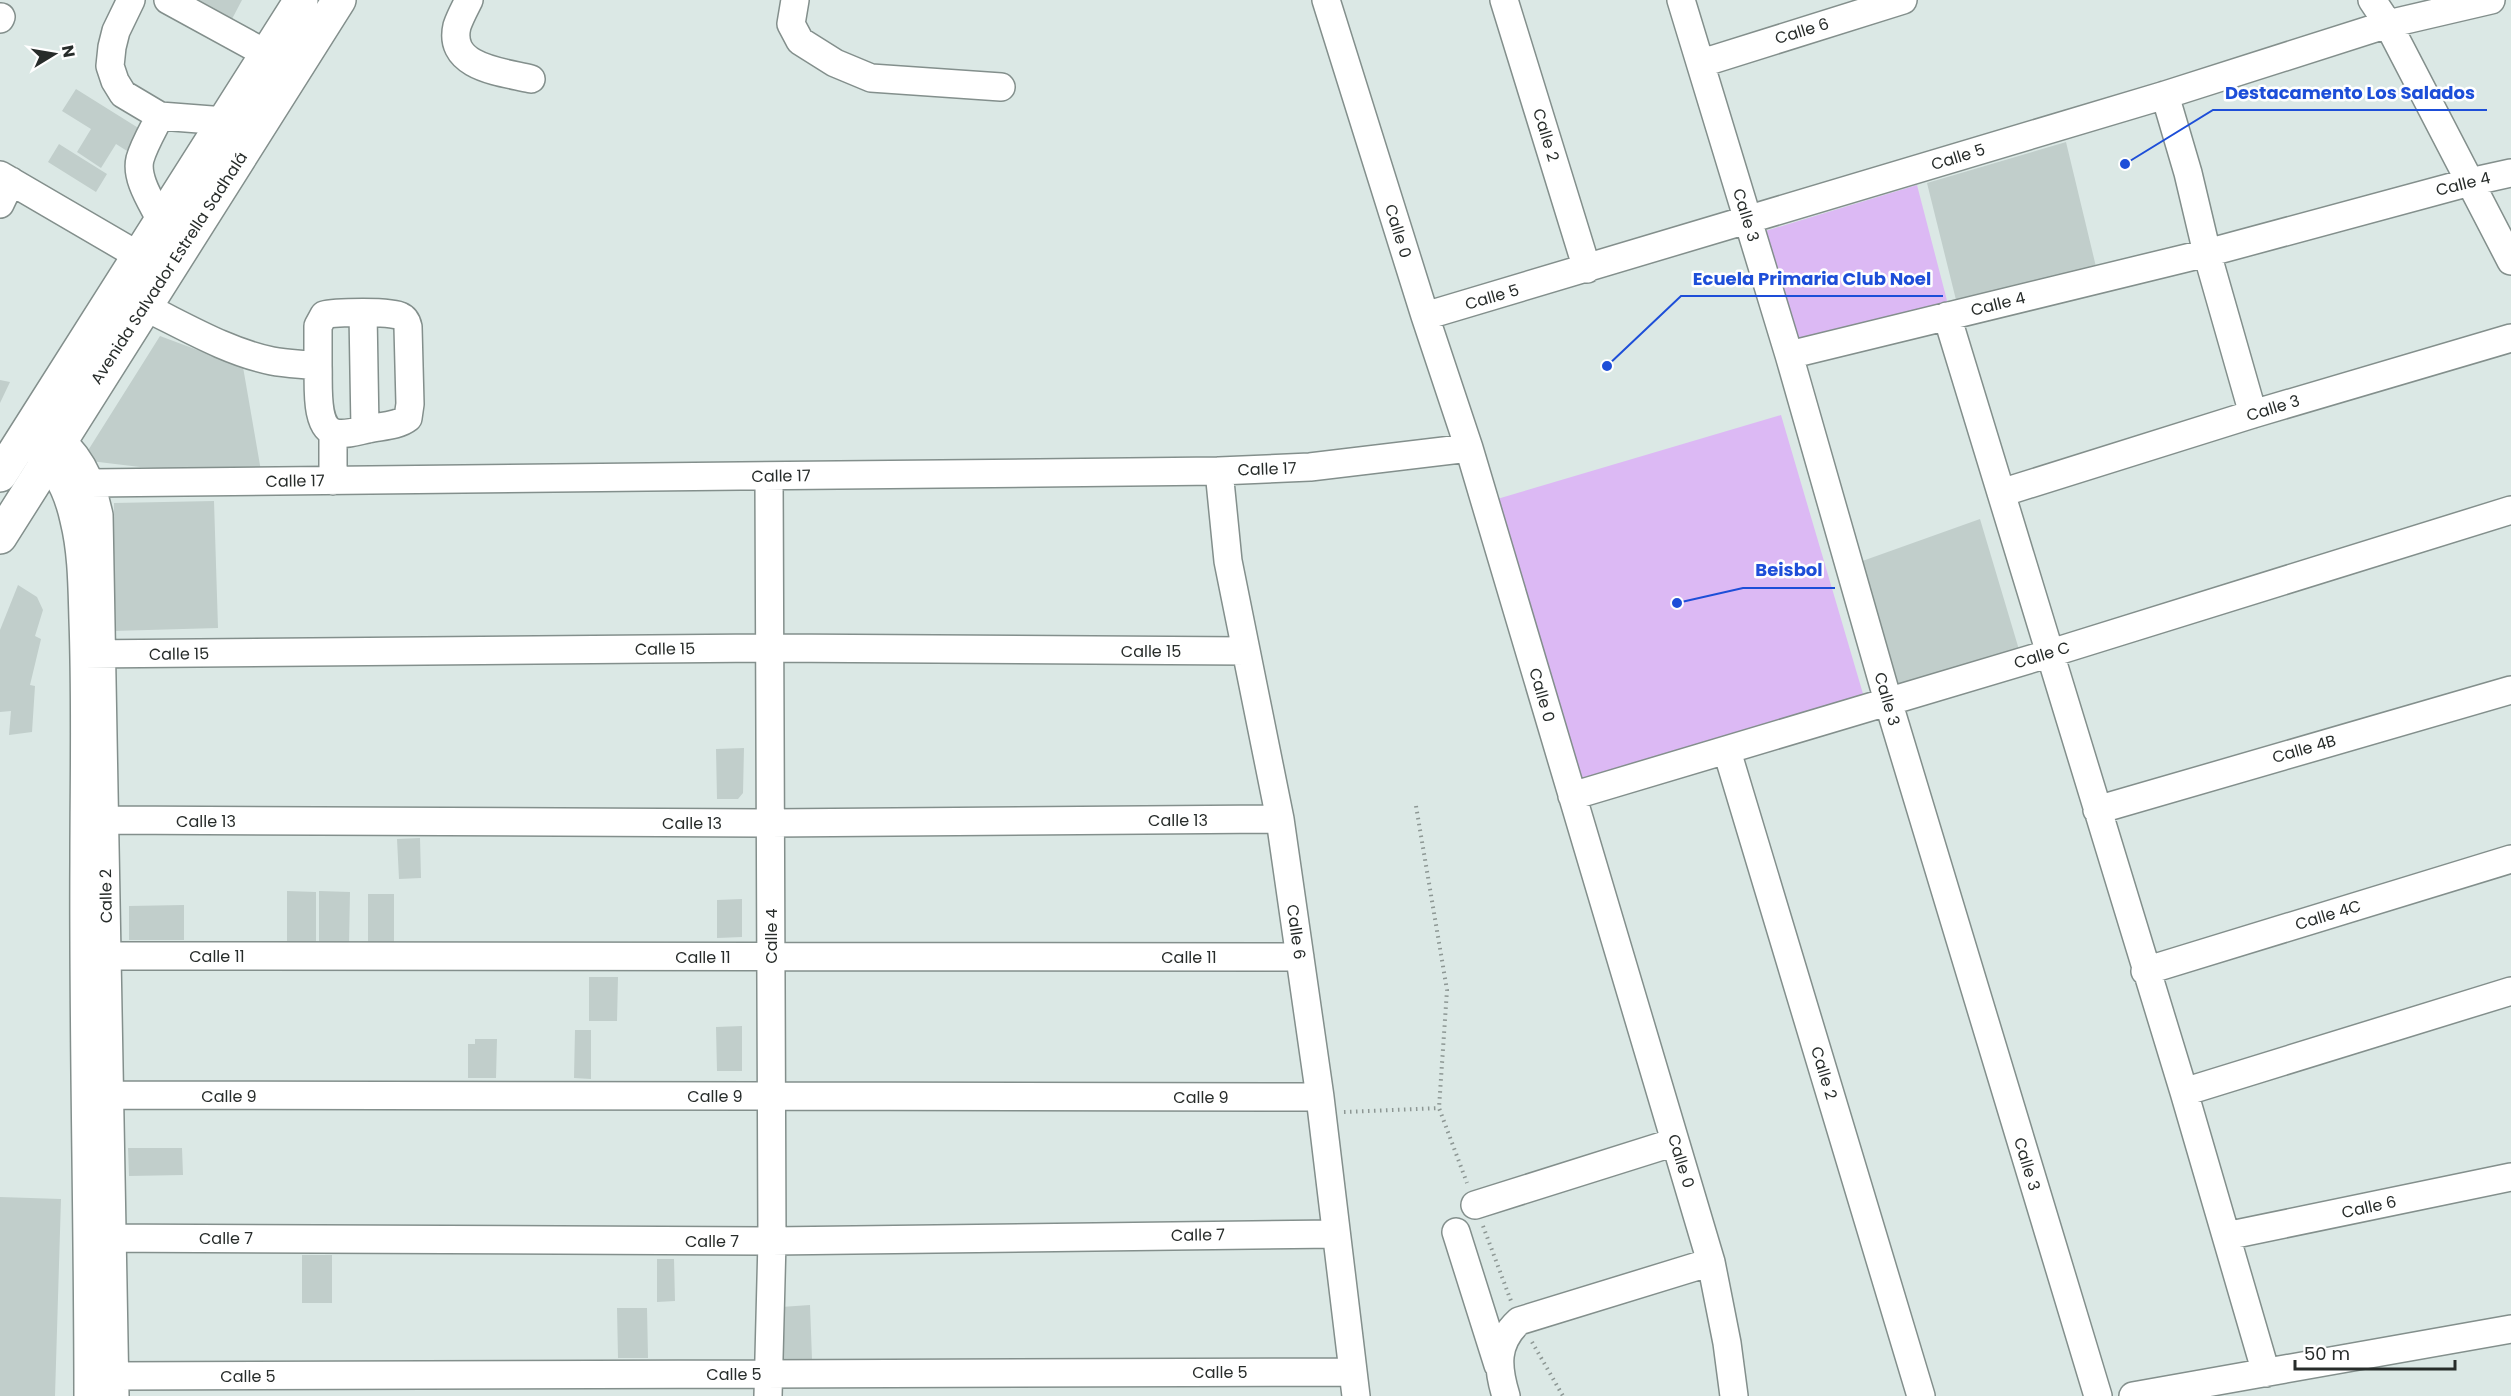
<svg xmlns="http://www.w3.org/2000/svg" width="2511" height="1396" viewBox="0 0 2511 1396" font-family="Poppins,sans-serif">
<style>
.green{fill:#dcb9f4}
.building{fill:#c1cecb}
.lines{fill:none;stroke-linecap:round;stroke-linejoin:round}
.minor-casing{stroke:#838f8c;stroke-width:30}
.highway-casing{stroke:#838f8c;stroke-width:36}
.path{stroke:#8d9794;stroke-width:4;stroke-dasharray:1.5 4.5;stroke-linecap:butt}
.minor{stroke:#fff;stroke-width:27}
.highway{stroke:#fff;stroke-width:33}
.labels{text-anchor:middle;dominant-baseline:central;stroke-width:5;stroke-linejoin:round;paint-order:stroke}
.street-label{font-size:16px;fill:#272c2a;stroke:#fff}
.leader{fill:none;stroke:#1d4ed8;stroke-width:2}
.callout-dot{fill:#1d4ed8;stroke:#fff;stroke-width:2}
.callout-label{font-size:18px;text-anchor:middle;font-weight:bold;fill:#1d4ed8;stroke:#fff;stroke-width:5;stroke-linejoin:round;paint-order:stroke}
</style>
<rect width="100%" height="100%" fill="#dbe8e5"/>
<!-- green -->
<path class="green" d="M 1917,185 L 1950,312 L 1785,354 L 1749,236 Z
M 1781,415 L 1866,704 L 1576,790 L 1487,502 Z"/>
<!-- building -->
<path class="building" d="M 198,0 L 242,0 L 232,19 Z
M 76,89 L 148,134 L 135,156 L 116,144 L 101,168 L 77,152 L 91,129 L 62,111 Z
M 2066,142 L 2098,275 L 1958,308 L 1927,183 Z
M 59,144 L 107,174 L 96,192 L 48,162 Z
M 160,336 L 243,367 L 261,471 L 140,467 L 82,460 Z
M 0,380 L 10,382 L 0,403 Z
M 214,501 L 218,628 L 113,631 L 114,503 Z
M 1980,519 L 2020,653 L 1892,694 L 1854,564 Z
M 18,585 L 37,597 L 43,610 L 35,636 L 41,639 L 30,685 L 35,686 L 32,732 L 9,735 L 11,711 L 0,712 L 0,630 Z
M 744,748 L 743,793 L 738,799 L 717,799 L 716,749 Z
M 420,838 L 421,878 L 399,879 L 397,839 Z
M 287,891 L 316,892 L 316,943 L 287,943 Z
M 319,891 L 350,892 L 349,945 L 319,945 Z
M 368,894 L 394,894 L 394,943 L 368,943 Z
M 742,899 L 742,937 L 717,938 L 717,900 Z
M 184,905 L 184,940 L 129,940 L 129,906 Z
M 589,977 L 618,977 L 617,1021 L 589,1021 Z
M 742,1026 L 742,1071 L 717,1071 L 716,1027 Z
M 575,1030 L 591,1030 L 591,1079 L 574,1078 Z
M 475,1039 L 497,1039 L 496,1078 L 468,1078 L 468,1044 L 475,1044 Z
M 128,1148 L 182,1148 L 183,1175 L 129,1176 Z
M 0,1197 L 61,1199 L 55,1396 L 0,1396 Z
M 302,1255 L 332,1255 L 332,1303 L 302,1303 Z
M 657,1259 L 674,1259 L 675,1301 L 657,1302 Z
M 810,1305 L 812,1359 L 784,1360 L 781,1307 Z
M 617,1308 L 647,1308 L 648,1358 L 618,1358 Z"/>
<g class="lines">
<defs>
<path id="minor" d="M 131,0 L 116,31 L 112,47 L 110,66 L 115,81 L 123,94 L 160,116 L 225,121
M 168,0 L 283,63
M 469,0 C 465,8 460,17 457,26 C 447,68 503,72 531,79
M 795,0 L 791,24 L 800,41 L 835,63 L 871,78 L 1001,87
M 1326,0 L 1425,316 L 1469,448 L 1711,1262 L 1727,1343 L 1734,1396
M 1504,0 L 1587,269
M 1681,0 L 1789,355 L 1888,701 L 2098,1396
M 2372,0 L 2388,24 L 2511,261
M 0,19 L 1,17
M 1702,63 L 1903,0
M 2165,95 L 2188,173 L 2207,253 L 2253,414
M 160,116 C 153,130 144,145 140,159 C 135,179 153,204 161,221
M 0,175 L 139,256
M 0,204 L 11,181
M 145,307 C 186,327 228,352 272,361 C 287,364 303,364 318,366 C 319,383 314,429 336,433 C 346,435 358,431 368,429 C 381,426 398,426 408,418 L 410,404 L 408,327 C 407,322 405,318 400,316 C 392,311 334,312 324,315 L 318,326 L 318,366
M 363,313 L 365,429
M 1425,316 L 2165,95 L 2388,24 L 2491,0
M 1947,316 L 2184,1092 L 2266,1373
M 1789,355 L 2207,253 L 2470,182 L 2511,173
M 47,428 C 79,452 91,477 99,515 L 115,1396
M 333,433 L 333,481
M 35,450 C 57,468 68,492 74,520 C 82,552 82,587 83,620 C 86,700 84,781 84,861 C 83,1039 88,1218 88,1396
M 1219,471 L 1228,561 L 1280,819 L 1320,1097 L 1356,1396
M 91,483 L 1219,471 L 1310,467 L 1469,448
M 2001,493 L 2253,414 L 2511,338
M 84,654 L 770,648 L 1246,651
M 1727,751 L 1921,1396
M 1572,796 L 2051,653 L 2511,510
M 2097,810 L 2511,690
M 105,820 L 771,823 L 1280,819
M 107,956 L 1300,957
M 2145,971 L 2511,859
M 2184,1092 L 2511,991
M 110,1095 L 1320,1097
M 1475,1205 L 1675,1142
M 1456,1232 L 1498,1365
M 2226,1236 L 2511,1177
M 88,1238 L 772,1241 L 1336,1234
M 114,1376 L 1353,1372
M 768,1396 L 772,1241 L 769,476
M 1506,1396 C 1497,1367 1495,1343 1519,1321 L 1711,1262
M 2133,1396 L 2511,1329"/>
<path id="highway" d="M 0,475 L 301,0
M 0,537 L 339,0"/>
</defs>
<!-- minor casing -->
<use href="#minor" class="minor-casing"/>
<!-- highway casing -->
<use href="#highway" class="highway-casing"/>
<!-- path -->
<path class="path" d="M 1416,806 L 1447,990 L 1439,1108 L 1467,1183
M 1344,1112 L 1439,1108
M 1483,1226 L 1511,1301
M 1532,1342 L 1563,1396"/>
<!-- minor -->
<use href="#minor" class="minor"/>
<!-- highway -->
<use href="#highway" class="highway"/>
</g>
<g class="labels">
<!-- street labels -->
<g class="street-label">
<text transform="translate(1802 31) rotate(-17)">Calle 6</text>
<text transform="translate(1546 135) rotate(73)">Calle 2</text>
<text transform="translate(1958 157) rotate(-17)">Calle 5</text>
<text transform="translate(2463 184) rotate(-14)">Calle 4</text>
<text transform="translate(1746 215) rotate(73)">Calle 3</text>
<text transform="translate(1398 231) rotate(73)">Calle 0</text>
<text transform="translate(169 268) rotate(-57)">Avenida Salvador Estrella Sadhalá</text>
<text transform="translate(1492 297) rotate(-16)">Calle 5</text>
<text transform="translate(1998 304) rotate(-14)">Calle 4</text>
<text transform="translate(2273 408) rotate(-17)">Calle 3</text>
<text transform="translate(1267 469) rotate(-2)">Calle 17</text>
<text transform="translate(781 476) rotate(-1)">Calle 17</text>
<text transform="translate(295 481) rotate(-1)">Calle 17</text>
<text transform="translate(665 649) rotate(-1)">Calle 15</text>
<text x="1151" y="651">Calle 15</text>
<text transform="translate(179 654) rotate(-1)">Calle 15</text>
<text transform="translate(2042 655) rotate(-17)">Calle C</text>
<text transform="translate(1542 695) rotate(74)">Calle 0</text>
<text transform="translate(1887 699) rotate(74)">Calle 3</text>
<text transform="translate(2304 749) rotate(-16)">Calle 4B</text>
<text x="1178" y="820">Calle 13</text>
<text x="206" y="821">Calle 13</text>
<text x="692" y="823">Calle 13</text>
<text transform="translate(106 896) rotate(-91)">Calle 2</text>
<text transform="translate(2328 915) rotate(-17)">Calle 4C</text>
<text transform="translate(1296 932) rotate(82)">Calle 6</text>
<text transform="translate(771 936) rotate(-90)">Calle 4</text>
<text x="217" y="956">Calle 11</text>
<text x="703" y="957">Calle 11</text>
<text x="1189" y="957">Calle 11</text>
<text transform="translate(1824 1073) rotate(73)">Calle 2</text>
<text x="229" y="1096">Calle 9</text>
<text x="715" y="1096">Calle 9</text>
<text x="1201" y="1097">Calle 9</text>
<text transform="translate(1681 1161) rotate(73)">Calle 0</text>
<text transform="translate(2027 1164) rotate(73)">Calle 3</text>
<text transform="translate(2369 1207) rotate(-12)">Calle 6</text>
<text transform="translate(1198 1235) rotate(-1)">Calle 7</text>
<text x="226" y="1238">Calle 7</text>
<text x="712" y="1241">Calle 7</text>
<text x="1220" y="1372">Calle 5</text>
<text x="734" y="1374">Calle 5</text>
<text x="248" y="1376">Calle 5</text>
</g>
</g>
<!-- callouts -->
<path class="leader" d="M2125 164L2213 110H2487M1607 366L1681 296H1943M1677 603L1743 588H1835"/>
<g class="callout-dot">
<circle cx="2125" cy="164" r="6"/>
<circle cx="1607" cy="366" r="6"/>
<circle cx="1677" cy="603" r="6"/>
</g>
<g class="callout-label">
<text x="2350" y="99">Destacamento Los Salados</text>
<text x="1812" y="285">Ecuela Primaria Club Noel</text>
<text x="1789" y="576">Beisbol</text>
</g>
<!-- north arrow -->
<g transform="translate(54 54) rotate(79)" stroke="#ffffff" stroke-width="4.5" paint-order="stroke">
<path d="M0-4.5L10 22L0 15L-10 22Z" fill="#272c2a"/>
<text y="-9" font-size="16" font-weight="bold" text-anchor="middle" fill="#272c2a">N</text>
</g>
<!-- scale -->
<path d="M2295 1360v9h160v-9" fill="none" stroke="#272c2a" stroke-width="3"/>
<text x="2304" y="1360" font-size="18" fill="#272c2a" stroke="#ffffff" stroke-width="4.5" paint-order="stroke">50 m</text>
</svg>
